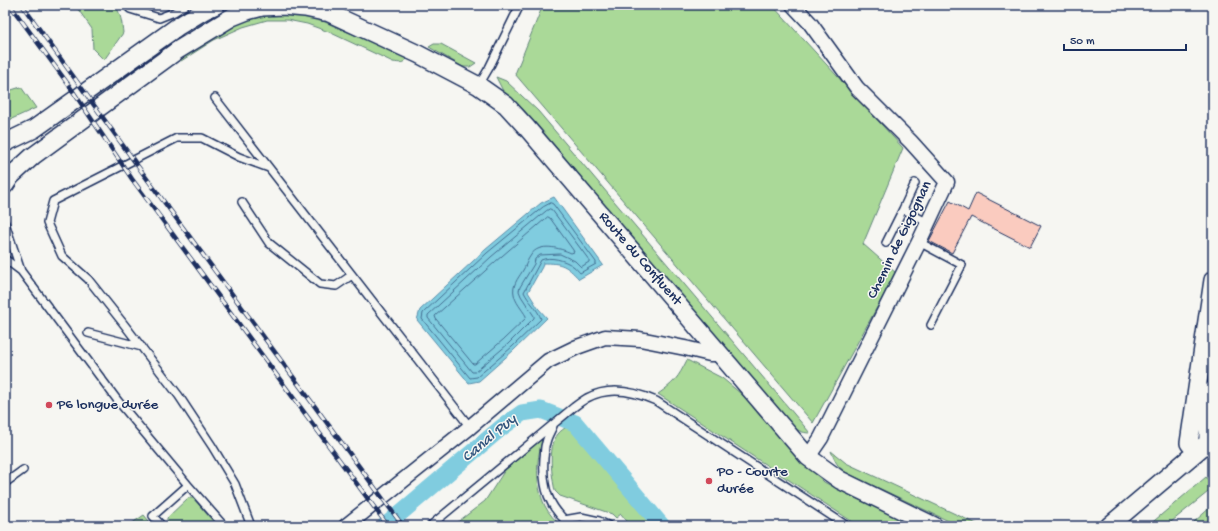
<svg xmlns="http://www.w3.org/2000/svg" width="1218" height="531" viewBox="0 0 1218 531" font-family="'Gochi Hand',sans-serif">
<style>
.green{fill:#aad998;stroke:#62847b}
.water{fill:#80ccdf;stroke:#588dab}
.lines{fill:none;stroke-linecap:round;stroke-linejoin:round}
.shore{stroke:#436e92;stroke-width:1}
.canal{stroke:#80ccdf;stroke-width:17}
.building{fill:#facbbf;stroke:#1b2f5e}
.service-casing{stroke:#1b2f5e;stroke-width:10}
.minor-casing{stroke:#1b2f5e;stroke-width:17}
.tertiary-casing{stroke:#1b2f5e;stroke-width:20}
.service{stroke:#f6f6f2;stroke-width:7}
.minor{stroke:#f6f6f2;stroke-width:14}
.tertiary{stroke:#f6f6f2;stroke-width:17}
.rail-casing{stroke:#1b2f5e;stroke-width:4.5}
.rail{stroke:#f6f6f2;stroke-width:3;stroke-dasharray:9;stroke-linecap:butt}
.poi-dot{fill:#d1495b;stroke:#f6f6f2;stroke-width:1.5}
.labels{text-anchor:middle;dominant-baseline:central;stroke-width:3;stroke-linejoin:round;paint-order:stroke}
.street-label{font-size:15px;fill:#1b2f5e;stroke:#f6f6f2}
.poi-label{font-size:15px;fill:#1b2f5e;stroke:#f6f6f2;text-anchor:start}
.water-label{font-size:16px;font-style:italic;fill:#34567e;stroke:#f6f6f2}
</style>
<rect width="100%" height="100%" fill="#f6f6f2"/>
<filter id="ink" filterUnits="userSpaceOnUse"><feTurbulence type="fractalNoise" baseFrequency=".025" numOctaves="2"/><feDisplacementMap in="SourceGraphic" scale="8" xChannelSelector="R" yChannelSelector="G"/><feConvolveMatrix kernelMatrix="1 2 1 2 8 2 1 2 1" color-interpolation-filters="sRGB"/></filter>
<g filter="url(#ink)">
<!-- green -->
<path class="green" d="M 75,5 L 115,5 C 121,14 122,23 123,33 L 104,60 L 93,49 L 92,29 Z
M 543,5 L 772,5 L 903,148 L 863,244 L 896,273 L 813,423 L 515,74 Z
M 268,11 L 311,16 L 408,58 C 403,64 400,63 393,62 L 329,32 L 307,24 L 287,20 L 267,20 L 243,27 L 214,40 L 181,61 L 173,57 L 221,28 Z
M 434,44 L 441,44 L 476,63 L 470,67 L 463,67 L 429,47 Z
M 496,77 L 506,81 L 538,111 L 810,433 C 802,433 797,430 790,425 L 539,127 L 523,109 L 503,91 Z
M 21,87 L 36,108 L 5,122 L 5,92 Z
M 687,360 L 722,378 L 746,398 L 760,416 L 799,458 L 824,482 L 843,492 L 915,526 L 859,526 L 658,394 C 674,383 678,378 687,360 Z
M 568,426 L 652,526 L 631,526 L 621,514 L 616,518 L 612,514 L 560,496 L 555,491 C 552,477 547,447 558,434 C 560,431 565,428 568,426 Z
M 545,435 C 535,456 535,485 545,506 C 549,514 555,520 561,526 L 456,526 L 455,524 L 485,501 L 505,470 Z
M 831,451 L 846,463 L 981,526 L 959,526 L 847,473 C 837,467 835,461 831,451 Z
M 1206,477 L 1213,486 L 1213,488 L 1166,526 L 1148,526 Z
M 188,498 L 193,498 L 217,526 L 172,526 L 167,521 L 167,518 Z
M 1213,505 L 1213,526 L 1197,526 L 1194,522 Z
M 144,515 L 153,526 L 128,526 Z"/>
<!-- water -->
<path class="water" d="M 554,197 L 603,265 L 579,279 C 566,265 562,263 543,263 L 542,267 L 528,292 L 538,308 L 547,318 L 514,350 L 479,381 L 469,383 L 417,320 L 420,310 L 485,250 L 541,203 Z"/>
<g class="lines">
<!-- shore -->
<path class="shore" d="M 551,203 L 553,204 L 596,262 L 596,264 L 580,273 C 578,271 576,268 573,266 C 565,260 550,256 541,260 L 524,292 C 528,301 538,309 541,319 L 512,347 L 477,377 L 470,378 L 422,319 L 423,313 L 487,253 L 543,207 Z
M 550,209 L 552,210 L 589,260 L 589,262 L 581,267 L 575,261 L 560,254 L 540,255 L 535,259 L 534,264 L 520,287 L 519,291 L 521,296 L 534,316 L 534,318 L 508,344 L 475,372 L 472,372 L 428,318 L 428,315 L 491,257 L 546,211 Z
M 548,217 L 550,218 L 573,250 L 574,252 L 571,253 C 560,248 539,242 531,255 C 527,260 526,266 522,272 C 518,278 512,286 514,294 C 515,302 522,309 526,316 L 526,318 L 504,339 L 475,364 L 473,364 L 436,319 L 435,316 L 495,262 Z"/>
<!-- canal -->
<path class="canal" d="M 385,526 L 501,428 L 522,413 L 541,410 L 575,423 L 662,526"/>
</g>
<!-- building -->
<path class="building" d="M 976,193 L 1041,226 L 1030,247 L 971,217 L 952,253 L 929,241 L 950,201 L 968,211 Z"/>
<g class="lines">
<defs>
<path id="service" d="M 127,5 L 130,9 L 159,18 L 174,12 L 185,5
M 479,85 L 489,68 L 520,5
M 215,98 L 470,427
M 242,202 L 269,243 L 320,284 L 336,286 L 352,275
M 903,209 L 915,183
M 5,223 L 21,271
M 919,242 L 962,265 L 931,325
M 886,243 L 903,209 L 928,223
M 5,259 L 21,271 L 118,401 L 188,485 L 224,526
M 88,333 L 142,347
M 553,426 C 551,431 547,437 546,443 C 544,447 545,453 544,458 C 542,487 548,508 572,526
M 5,483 L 23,470
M 564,520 L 581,517 L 599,521 L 609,526
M 162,526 L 153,516 L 188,485
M 251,526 L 235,484 L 212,446 L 179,396 L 123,323 L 88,279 L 62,256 L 47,223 L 53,201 L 177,138 L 202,138 L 239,157 L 269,168
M 430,526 L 574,407 C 578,404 582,401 587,398 C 609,386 634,391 656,401 L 847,526"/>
<path id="minor" d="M 793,5 L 810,23 L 857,88 L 911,142 L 947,182 L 919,242 L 821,438 L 808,457
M 346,526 L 470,427 L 548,361 L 577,347 L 605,337 L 640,339 L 685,348 L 710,354 L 721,354"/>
<path id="tertiary" d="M 312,5 L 418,54 L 479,86 L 506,105 L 527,128 L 808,457 L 840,480 L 934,526
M 5,143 L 34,129 L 177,27 L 205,10 L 216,5
M 5,185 L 11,176 L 33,156 L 178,50 L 232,17 L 247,11 L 262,7 L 283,6 L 305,8 L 324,12
M 1208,442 L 1208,429 L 1213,390
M 1196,452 L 1189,443 L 1213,280
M 1109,526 L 1213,438"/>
</defs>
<!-- service casing -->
<use href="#service" class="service-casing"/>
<!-- minor casing -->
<use href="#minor" class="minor-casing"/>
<!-- tertiary casing -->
<use href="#tertiary" class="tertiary-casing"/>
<!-- service -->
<use href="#service" class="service"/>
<!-- minor -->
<use href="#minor" class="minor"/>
<!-- tertiary -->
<use href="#tertiary" class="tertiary"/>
<defs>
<path id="rail" d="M 10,5 L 68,84 L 132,179 L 388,526
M 22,5 L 142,172 L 403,526"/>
</defs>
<!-- rail casing -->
<use href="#rail" class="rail-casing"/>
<!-- rail -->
<use href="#rail" class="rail"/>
</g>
</g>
<!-- markers -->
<g class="poi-dot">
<circle cx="49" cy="405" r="4"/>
<circle cx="709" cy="481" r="4"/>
</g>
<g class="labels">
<!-- street labels -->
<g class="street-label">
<text transform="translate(900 240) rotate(-64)">Chemin de Gigognan</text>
<text transform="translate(640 259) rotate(49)">Route du Confluent</text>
</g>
<!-- poi labels -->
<g class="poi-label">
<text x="57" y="405">P6 longue durée</text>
<text x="717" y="472">P0 - Courte<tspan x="717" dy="17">durée</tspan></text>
</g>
<!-- water labels -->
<g class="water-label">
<text transform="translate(490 439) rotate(-40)">Canal Puy</text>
</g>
</g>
<!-- margin -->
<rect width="1218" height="531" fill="none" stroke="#f6f6f2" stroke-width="20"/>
<rect x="10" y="10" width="1198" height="511" fill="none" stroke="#1b2f5e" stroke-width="1.5" filter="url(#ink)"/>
<!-- scale -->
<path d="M1064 44v6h122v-6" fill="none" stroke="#1b2f5e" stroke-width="2"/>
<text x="1070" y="44" font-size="12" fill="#1b2f5e" stroke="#f6f6f2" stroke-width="3" paint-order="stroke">50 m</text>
</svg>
